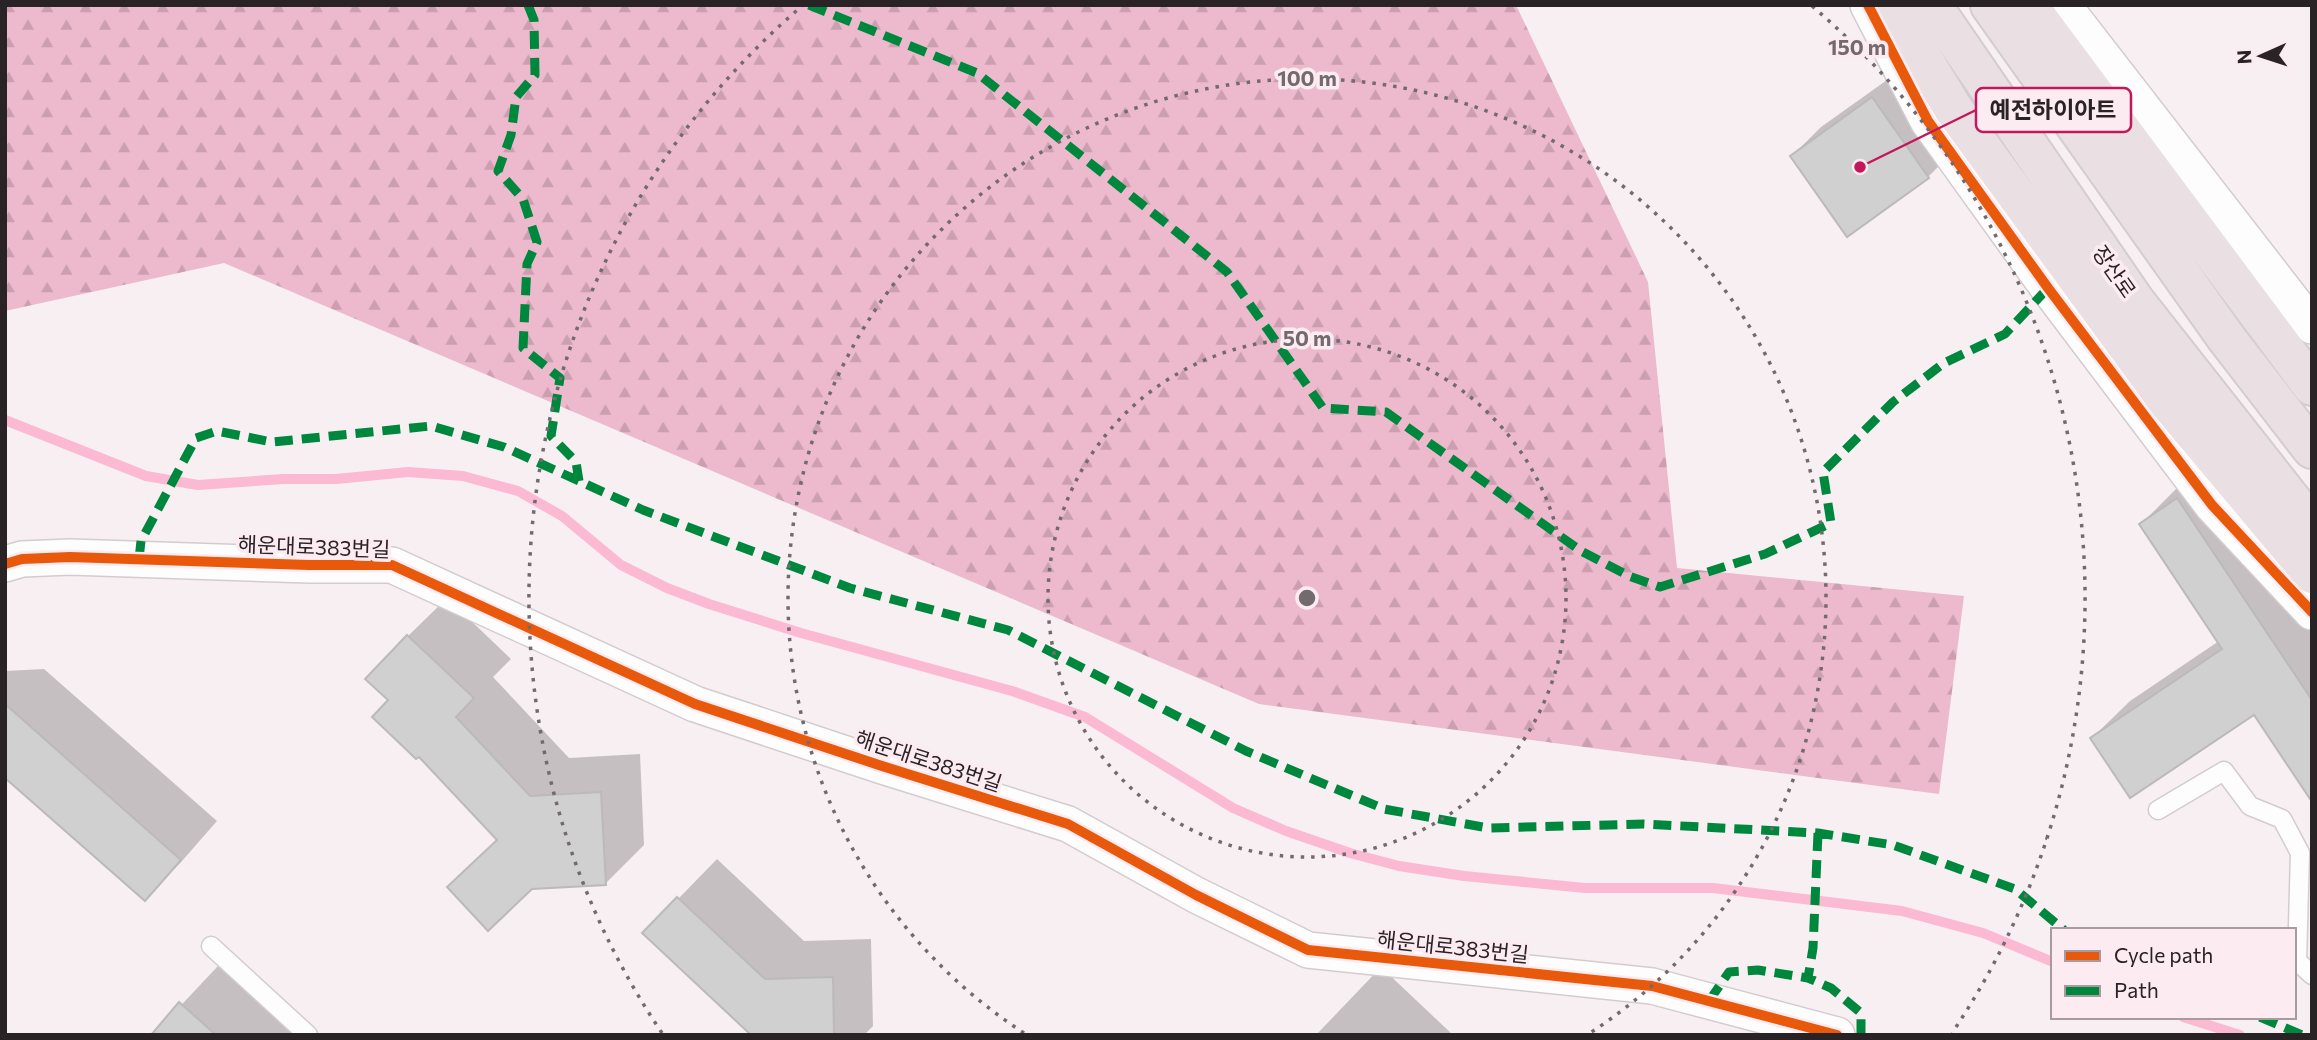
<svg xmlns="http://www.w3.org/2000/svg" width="2317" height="1040" viewBox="0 0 2317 1040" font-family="Commissioner,'Noto Sans KR',sans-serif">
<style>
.forest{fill:url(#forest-firs)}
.shadow{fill:#0003}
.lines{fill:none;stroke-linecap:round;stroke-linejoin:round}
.stream{stroke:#fbb9d2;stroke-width:10}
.building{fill:#d1d0d0;stroke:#bbb9b9;stroke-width:2}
.service-casing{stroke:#d3cccf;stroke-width:21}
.minor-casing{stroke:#d3cccf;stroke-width:38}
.trunk-casing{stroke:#d2cdcf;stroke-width:42}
.service{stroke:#fefdfd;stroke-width:18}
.minor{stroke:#fefdfd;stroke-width:35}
.trunk{stroke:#eae0e4;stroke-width:38}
.quiet{stroke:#00873e;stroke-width:9;stroke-dasharray:18 9;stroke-linecap:butt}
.cycleway-casing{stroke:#fcebf1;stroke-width:15}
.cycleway{stroke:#e8590c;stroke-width:10}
.ring{fill:none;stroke:#726a6d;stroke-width:3.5;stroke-dasharray:3.5 7}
.labels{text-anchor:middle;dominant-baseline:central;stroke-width:7;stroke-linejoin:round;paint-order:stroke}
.street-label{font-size:21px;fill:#2a2326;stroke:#fcebf1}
.centre{fill:#726a6d;stroke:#fcebf1;stroke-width:3.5}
.ring-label{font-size:21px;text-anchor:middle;font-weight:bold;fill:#726a6d;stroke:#fcebf1;stroke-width:7;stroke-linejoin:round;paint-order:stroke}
.leader{fill:none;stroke:#c2185b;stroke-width:2.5}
.callout-dot{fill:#c2185b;stroke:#fcebf1;stroke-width:2.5}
.callout{fill:#fcebf1;stroke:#c2185b;stroke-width:2.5}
.callout-label{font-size:23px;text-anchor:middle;font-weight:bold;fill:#2a2326}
</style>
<defs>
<pattern id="forest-firs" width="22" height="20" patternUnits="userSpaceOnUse" patternTransform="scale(1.75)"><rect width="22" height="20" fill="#edb9cd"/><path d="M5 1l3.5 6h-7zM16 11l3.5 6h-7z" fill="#cb9fb0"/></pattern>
</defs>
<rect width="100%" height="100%" fill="#f8eff2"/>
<!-- forest -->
<path class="forest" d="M 5,5 L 1516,5 L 1648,282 L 1677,568 L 1964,596 L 1939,794 L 1259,704 L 224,263 L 5,311 Z"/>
<!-- shadow -->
<path class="shadow" d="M 1901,70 L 1957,148 L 1928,177 L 1848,234 L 1792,156 L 1821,127 Z
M 2179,486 L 2312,607 L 2312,799 L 2255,712 L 2092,738 L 2130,701 L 2219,641 L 2141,524 Z
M 447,598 L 511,659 L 493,677 L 569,758 L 640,754 L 644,845 L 606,883 L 498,839 L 390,700 L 408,636 Z
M 44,669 L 217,821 L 182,861 L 145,899 L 5,775 L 5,671 Z
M 717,859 L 804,941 L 871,939 L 873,1026 L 864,1035 L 748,1035 L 748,1029 L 645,933 Z
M 218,966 L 294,1035 L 153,1035 Z
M 1381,967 L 1453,1035 L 1316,1035 Z"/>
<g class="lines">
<!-- stream -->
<path class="stream" d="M 5,420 L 146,476 L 198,485 L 283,479 L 336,479 L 408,472 L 463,476 L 518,491 L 562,516 L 621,565 L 667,588 L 709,604 L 801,633 L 1012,691 L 1085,717 L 1233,808 L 1286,831 L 1350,853 L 1399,866 L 1464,876 L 1585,888 L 1713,888 L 1902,911 L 1983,933 L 2053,962
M 2183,1017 L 2240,1035"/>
</g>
<!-- building -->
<path class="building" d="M 1872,97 L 1929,178 L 1847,237 L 1790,156 Z
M 2177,498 L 2312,700 L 2312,802 L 2254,715 L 2130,798 L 2090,738 L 2222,649 L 2139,524 Z
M 407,635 L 474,698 L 456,717 L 530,796 L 601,792 L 606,885 L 532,889 L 488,931 L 447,887 L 497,840 L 419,757 L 416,759 L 372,717 L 388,700 L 365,679 Z
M 5,704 L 181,860 L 145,901 L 5,778 Z
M 677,897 L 765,979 L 833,977 L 834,1035 L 751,1035 L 642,933 Z
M 179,1002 L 216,1035 L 151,1035 Z"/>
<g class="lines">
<defs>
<path id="service" d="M 2158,810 L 2224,771 L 2250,806 L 2282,819 L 2300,853 L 2297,961 L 2312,975
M 211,946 L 308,1035"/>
<path id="minor" d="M 1868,5 L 1928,121 L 2048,288 L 2212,505 L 2312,612
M 2063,5 L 2312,326
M 5,564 L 22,559 L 70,557 L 309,565 L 392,565 L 695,704 L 882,766 L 1068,824 L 1196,895 L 1308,950 L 1652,986 L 1837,1035"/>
<path id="trunk" d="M 1890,5 L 1954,110 L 2167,401 L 2312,574
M 1932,5 L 2135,301 L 2312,526
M 1990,5 L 2227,339 L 2312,449
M 2028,5 L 2312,386"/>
</defs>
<!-- service casing -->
<use href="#service" class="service-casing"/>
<!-- minor casing -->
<use href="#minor" class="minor-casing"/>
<!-- trunk casing -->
<use href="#trunk" class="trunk-casing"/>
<!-- service -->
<use href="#service" class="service"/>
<!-- minor -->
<use href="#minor" class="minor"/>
<!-- trunk -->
<use href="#trunk" class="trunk"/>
<!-- quiet -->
<path class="quiet" d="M 528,5 L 534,20 L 535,75 L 516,97 L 511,135 L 498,171 L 523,199 L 537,242 L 527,264 L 523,348 L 560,378 L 551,436 L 576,462 L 579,481
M 809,5 L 977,73 L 1227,272 L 1323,408 L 1386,412 L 1581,551 L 1629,576 L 1660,587 L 1765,554 L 1831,523 L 1823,472 L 1893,402 L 1944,363 L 2005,334 L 2048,288
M 139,559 L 141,541 L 196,438 L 217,431 L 272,442 L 431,426 L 504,447 L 643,510 L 850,588 L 1008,630 L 1246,751 L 1384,809 L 1488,828 L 1644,824 L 1818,833 L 1893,845 L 2015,889 L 2064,930
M 1818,833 L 1813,948 L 1808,978 L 1831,988 L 1861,1013 L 1861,1035
M 1709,1001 L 1729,972 L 1758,970 L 1808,978
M 2260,1017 L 2302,1035"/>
<defs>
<path id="cycleway" d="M 1868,5 L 1928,121 L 2048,288 L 2212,505 L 2312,612
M 5,564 L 22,559 L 70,557 L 309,565 L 392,565 L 695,704 L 882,766 L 1068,824 L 1196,895 L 1308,950 L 1652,986 L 1837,1035"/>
</defs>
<!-- cycleway casing -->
<use href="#cycleway" class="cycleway-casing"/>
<!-- cycleway -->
<use href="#cycleway" class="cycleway"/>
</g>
<!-- distance rings -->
<g class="ring">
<circle cx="1307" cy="598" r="259"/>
<path d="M1024 1033A519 519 0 1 1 1590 1033"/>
<path d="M662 1033A778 778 0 0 1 802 6M1812 6A778 778 0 0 1 1952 1033"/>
</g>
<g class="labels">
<!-- street labels -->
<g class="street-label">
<text transform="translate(2115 271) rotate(55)">장산로</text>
<text transform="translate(314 546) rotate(2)">해운대로383번길</text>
<text transform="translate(929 760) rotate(18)">해운대로383번길</text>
<text transform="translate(1453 946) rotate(6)">해운대로383번길</text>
</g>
</g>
<circle cx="1307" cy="598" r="10" class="centre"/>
<g class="ring-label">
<text x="1857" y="55">150 m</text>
<text x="1307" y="86">100 m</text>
<text x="1307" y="346">50 m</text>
</g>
<!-- callouts -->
<path class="leader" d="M1860 167L1976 110"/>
<circle class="callout-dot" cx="1860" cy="167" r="7"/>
<rect class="callout" x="1976" y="88" width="155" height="44" rx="7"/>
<g class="callout-label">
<text x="2053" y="118">예전하이아트</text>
</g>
<!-- border -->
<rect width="2317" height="1040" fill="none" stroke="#2a2326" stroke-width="14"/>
<!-- legend -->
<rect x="2051" y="928" width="245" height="91" fill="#fcebf1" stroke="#a89ba0" stroke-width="2"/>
<rect x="2065" y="951" width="35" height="10" fill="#e8590c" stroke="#a89ba0" stroke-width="2"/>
<text x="2114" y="963" font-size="21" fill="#2a2326">Cycle path</text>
<rect x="2065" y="986" width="35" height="10" fill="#00873e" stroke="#a89ba0" stroke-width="2"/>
<text x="2114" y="998" font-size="21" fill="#2a2326">Path</text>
<!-- north arrow -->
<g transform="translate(2261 56) rotate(267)" stroke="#fcebf1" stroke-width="5" paint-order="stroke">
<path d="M0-5L12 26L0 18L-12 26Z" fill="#2a2326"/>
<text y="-10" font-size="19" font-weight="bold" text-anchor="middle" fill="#2a2326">N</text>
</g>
</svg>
